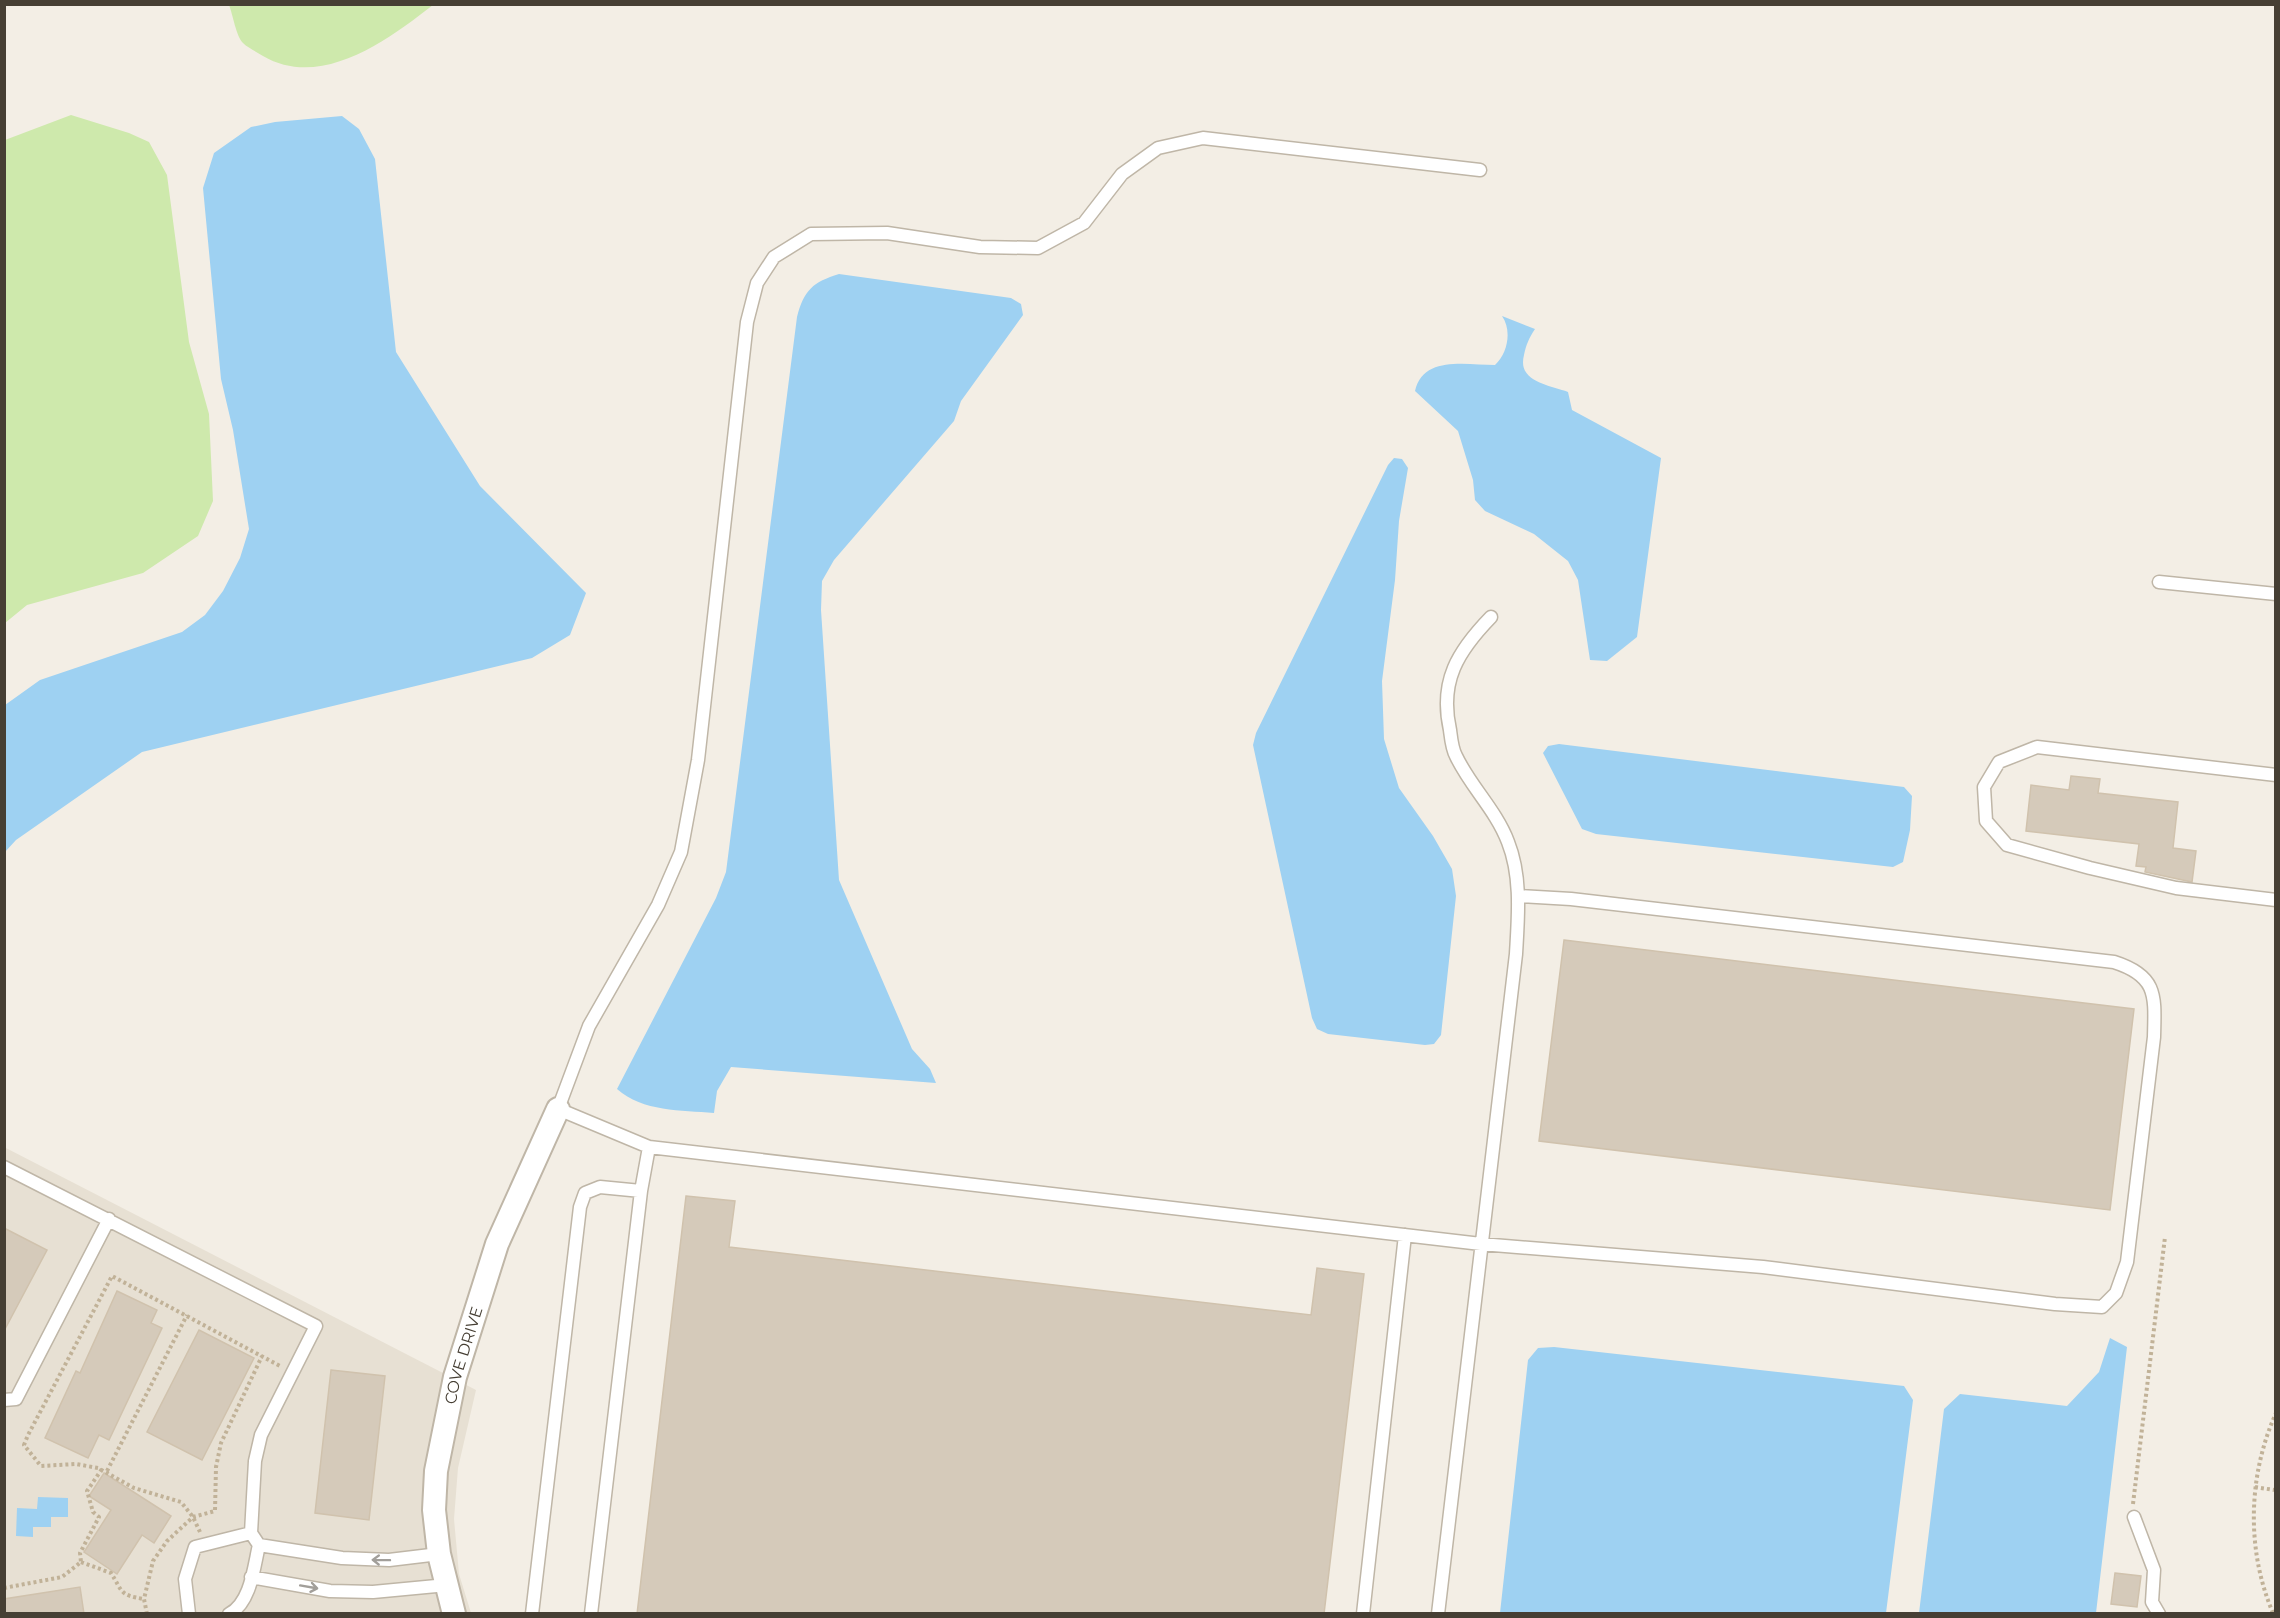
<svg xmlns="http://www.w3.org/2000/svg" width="2280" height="1618" viewBox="0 0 2280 1618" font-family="Montserrat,sans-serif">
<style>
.residential{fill:#e7e0d3}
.green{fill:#cee9ac}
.water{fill:#9ed1f2}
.building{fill:#d5caba;stroke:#d0c2ad;stroke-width:1.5}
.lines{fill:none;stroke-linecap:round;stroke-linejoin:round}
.service-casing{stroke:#bfb6a7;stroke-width:15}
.minor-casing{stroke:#bfb6a7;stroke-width:26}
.path{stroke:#c1b298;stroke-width:4;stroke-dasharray:3 3;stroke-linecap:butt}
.service{stroke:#fff;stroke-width:12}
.minor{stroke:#fff;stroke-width:22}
.oneway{stroke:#a29f9a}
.labels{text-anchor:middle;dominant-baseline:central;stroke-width:4.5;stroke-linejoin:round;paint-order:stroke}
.street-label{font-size:16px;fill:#463f34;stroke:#fff}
</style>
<rect width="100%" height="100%" fill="#f3eee5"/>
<!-- residential -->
<path class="residential" d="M 4,1147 L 476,1390 L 458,1468 L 454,1519 L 459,1574 L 471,1613 L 5,1613 Z"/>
<!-- green -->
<path class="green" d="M 229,5 L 229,4 L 433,5 C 388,40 321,90 263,56 C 257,52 248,48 243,43 C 236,36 233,15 229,5 Z
M 71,115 L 129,133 L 149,142 L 167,175 L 189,342 L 209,414 L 213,501 L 198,536 L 143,573 L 27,605 L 5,623 L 5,140 Z"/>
<!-- water -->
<path class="water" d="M 342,116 L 359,129 L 375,159 L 396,352 L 480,486 L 586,593 L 570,635 L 532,658 L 142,752 L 16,840 L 5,852 L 5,705 L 40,680 L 182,632 L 205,615 L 223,591 L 240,558 L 249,529 L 233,430 L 221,379 L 203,188 L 214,153 L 251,127 L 275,122 Z
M 839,274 L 1011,298 L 1021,304 L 1023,315 L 961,401 L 954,421 L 834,560 L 822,581 L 821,610 L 839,880 L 912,1049 L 930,1069 L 936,1083 L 731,1067 L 717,1091 L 714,1113 C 681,1110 643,1112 617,1089 L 716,898 L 726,872 L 797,317 C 804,290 813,282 839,274 Z
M 1502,316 L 1535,329 C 1529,338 1526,345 1524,355 C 1517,382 1549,385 1568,392 L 1572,410 L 1661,458 L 1637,637 L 1607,661 L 1590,660 L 1578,580 L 1568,561 L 1534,534 L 1485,511 L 1475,500 L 1473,480 L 1458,431 L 1415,391 C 1423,355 1467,365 1495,365 C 1508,353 1512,330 1502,316 Z
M 1394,458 L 1402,459 L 1408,468 L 1399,521 L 1395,580 L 1382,681 L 1384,739 L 1399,788 L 1433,836 L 1452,869 L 1456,896 L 1441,1035 L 1434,1044 L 1425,1045 L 1328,1034 L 1317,1029 L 1312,1018 L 1253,745 L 1256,733 L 1388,465 Z
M 1559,744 L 1904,787 L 1912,796 L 1910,830 L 1903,862 L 1893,867 L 1596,834 L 1582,829 L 1543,753 L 1548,746 Z
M 2110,1338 L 2127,1347 L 2096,1613 L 1919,1613 L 1944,1409 L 1960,1394 L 2067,1406 L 2099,1372 Z
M 1554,1347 L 1904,1386 L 1913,1400 L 1886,1613 L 1500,1613 L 1528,1360 L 1538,1348 Z
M 38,1497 L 68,1498 L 68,1517 L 51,1517 L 51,1527 L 33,1527 L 33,1537 L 16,1536 L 17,1508 L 37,1509 Z"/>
<!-- building -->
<path class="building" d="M 2071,776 L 2100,779 L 2098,793 L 2178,802 L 2173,848 L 2196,851 L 2192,882 L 2145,872 L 2146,867 L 2136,866 L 2139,844 L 2026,831 L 2031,785 L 2069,790 Z
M 1564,940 L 2134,1009 L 2110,1210 L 1539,1141 Z
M 686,1196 L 735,1201 L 729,1247 L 1311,1315 L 1317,1268 L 1364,1274 L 1324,1614 L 637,1614 Z
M 4,1228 L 47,1250 L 4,1331 Z
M 117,1291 L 157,1310 L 151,1323 L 162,1328 L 109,1440 L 99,1435 L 88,1458 L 45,1438 L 76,1371 L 80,1373 Z
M 199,1330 L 254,1358 L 202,1460 L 147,1432 Z
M 331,1370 L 385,1376 L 369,1520 L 315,1513 Z
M 104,1473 L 171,1516 L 154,1543 L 142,1535 L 117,1574 L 84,1552 L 111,1510 L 89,1496 Z
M 2115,1573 L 2141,1576 L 2137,1607 L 2111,1604 Z
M 80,1587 L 84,1614 L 4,1614 L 4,1599 Z"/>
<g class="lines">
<defs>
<path id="service" d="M 1480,170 L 1203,138 L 1158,148 L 1122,174 L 1084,223 L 1038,248 L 980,247 L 887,233 L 811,234 L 774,257 L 757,283 L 747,322 L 698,760 L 681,852 L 658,905 L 589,1026 L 558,1109 L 649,1147 L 1481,1244 L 1763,1267 L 2055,1304 L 2102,1307 L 2116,1293 L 2127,1262 L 2154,1037 C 2155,996 2158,976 2114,962 L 1571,899 L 1519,896
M 2159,582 L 2276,594
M 2276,775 L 2037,747 L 1999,762 L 1984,787 L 1986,821 L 2007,845 L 2090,868 L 2176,888 L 2276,900
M 4,1167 L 316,1326 L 261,1435 L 255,1461 L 251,1533 L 259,1545 C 254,1566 251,1603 229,1614
M 4,1400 L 16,1399 L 109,1219
M 2134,1517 L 2154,1570 L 2152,1602 L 2159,1614
M 259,1545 L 342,1558 L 389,1560 L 439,1554
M 251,1577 L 330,1591 L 373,1592 L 447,1585
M 189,1614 L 185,1579 L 195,1547 L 251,1533
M 532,1614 L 580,1207 L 585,1193 L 600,1187 L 641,1191 L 649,1147
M 591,1614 L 641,1191
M 1363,1614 L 1405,1235
M 1438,1614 L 1516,954 C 1518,918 1522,877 1508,842 C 1496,810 1470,786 1456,756 C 1452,749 1451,738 1450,730 C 1439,681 1458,651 1491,617"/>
<g id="minor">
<path id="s1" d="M 454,1614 L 439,1554 L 434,1510 L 436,1471 L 455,1377 L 497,1244 L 558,1109"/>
</g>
</defs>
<!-- service casing -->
<use href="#service" class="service-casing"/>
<!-- minor casing -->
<use href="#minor" class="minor-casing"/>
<!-- path -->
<path class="path" d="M 107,1471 L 187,1315
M 2255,1487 L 2274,1490
M 2133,1504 L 2165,1237
M 200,1532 L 193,1517 L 181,1502 L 134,1488 L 98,1468 L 76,1464 L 41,1466 L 24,1445 L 28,1435 L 112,1276 L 280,1366
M 81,1562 L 111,1573 C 123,1592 119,1595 144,1599
M 4,1588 L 62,1577 L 81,1562 L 80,1553 L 99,1517 L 93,1512 L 87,1491 L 102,1469
M 2273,1613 C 2246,1550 2248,1475 2276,1413
M 147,1614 L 144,1599 L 153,1561 L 167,1541 L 193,1517 L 215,1511 L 216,1467 L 221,1443 L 262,1356"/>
<!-- service -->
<use href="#service" class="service"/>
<!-- minor -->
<use href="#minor" class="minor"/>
</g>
<!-- one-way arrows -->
<defs><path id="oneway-shaft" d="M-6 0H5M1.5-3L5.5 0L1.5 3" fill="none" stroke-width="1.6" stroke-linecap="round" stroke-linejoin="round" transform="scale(1.5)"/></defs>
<g class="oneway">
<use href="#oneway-shaft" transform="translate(381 1560) rotate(-179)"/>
<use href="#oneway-shaft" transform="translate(309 1587) rotate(10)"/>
</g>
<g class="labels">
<!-- street labels -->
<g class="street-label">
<text stroke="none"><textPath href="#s1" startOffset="264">COVE DRIVE</textPath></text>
</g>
</g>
<!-- border -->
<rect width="2280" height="1618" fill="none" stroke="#463f34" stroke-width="12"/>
</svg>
